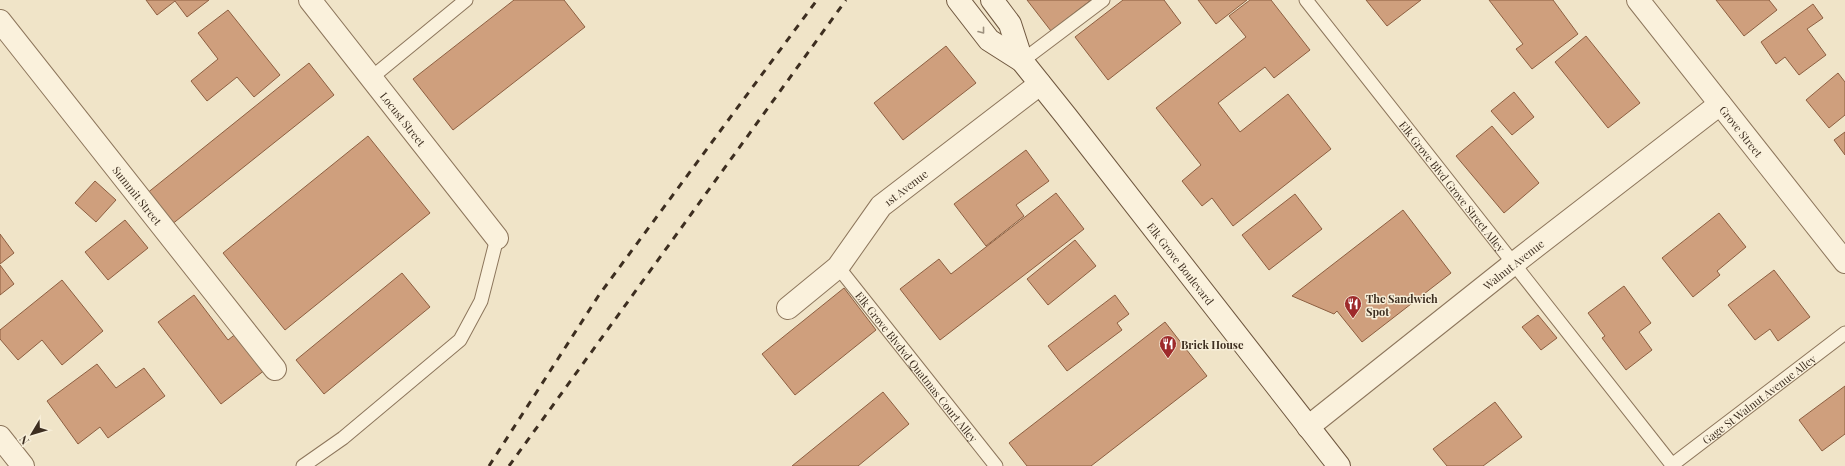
<svg xmlns="http://www.w3.org/2000/svg" width="1845" height="466" viewBox="0 0 1845 466" font-family="'Playfair Display',serif">
<style>
.building{fill:#cf9f7d;stroke:#8d5f41}
.lines{fill:none;stroke-linecap:round;stroke-linejoin:round}
.service-casing{stroke:#8d765c;stroke-width:15}
.minor-casing{stroke:#8d765c;stroke-width:24}
.secondary-casing{stroke:#6f573f;stroke-width:24}
.service{stroke:#faf1dc;stroke-width:13}
.minor{stroke:#faf1dc;stroke-width:22}
.secondary{stroke:#faf1dc;stroke-width:22}
.rail{stroke:#3d2e20;stroke-width:3;stroke-dasharray:7 7;stroke-linecap:butt}
.oneway{stroke:#9c907e}
.labels{text-anchor:middle;dominant-baseline:central;stroke-width:3;stroke-linejoin:round;paint-order:stroke}
.street-label{font-size:11px;fill:#3d2e20;stroke:#f7eed8}
.poi-label{font-size:11px;font-weight:bold;fill:#3d2e20;stroke:#f7eed8;text-anchor:start}
</style>
<rect width="100%" height="100%" fill="#f0e4c8"/>
<!-- building -->
<path class="building" d="M 146,0 L 209,0 L 187,17 L 175,1 L 157,15 Z
M 514,0 L 564,0 L 585,27 L 453,130 L 413,79 Z
M 1027,0 L 1091,0 L 1051,31 Z
M 1123,0 L 1164,0 L 1181,23 L 1108,80 L 1075,37 Z
M 1198,0 L 1247,0 L 1216,24 Z
M 1250,0 L 1271,0 L 1310,50 L 1274,78 L 1265,67 L 1218,103 L 1240,132 L 1288,94 L 1331,149 L 1233,226 L 1212,198 L 1202,206 L 1182,181 L 1201,165 L 1156,108 L 1246,37 L 1229,16 Z
M 1366,0 L 1421,0 L 1387,26 Z
M 1489,0 L 1553,0 L 1578,34 L 1532,69 L 1516,49 L 1523,44 Z
M 1716,0 L 1769,0 L 1777,10 L 1744,36 Z
M 1813,4 L 1823,18 L 1807,29 L 1826,55 L 1799,75 L 1785,57 L 1776,64 L 1761,42 Z
M 228,10 L 280,75 L 254,97 L 237,77 L 207,101 L 191,81 L 218,59 L 198,33 Z
M 1586,36 L 1640,103 L 1608,128 L 1555,62 Z
M 946,46 L 976,83 L 903,140 L 874,103 Z
M 309,63 L 334,95 L 171,225 L 146,194 Z
M 1838,73 L 1845,82 L 1845,115 L 1829,128 L 1806,100 Z
M 1514,92 L 1534,117 L 1512,135 L 1491,111 Z
M 1492,126 L 1539,183 L 1504,213 L 1456,156 Z
M 1845,132 L 1845,155 L 1834,140 Z
M 368,136 L 430,213 L 285,330 L 223,253 Z
M 1026,150 L 1049,181 L 1016,205 L 1024,216 L 986,246 L 954,204 Z
M 95,181 L 116,200 L 96,222 L 75,203 Z
M 1056,193 L 1084,229 L 940,340 L 900,289 L 939,259 L 951,274 Z
M 1295,194 L 1322,229 L 1269,270 L 1242,235 Z
M 1403,210 L 1451,273 L 1362,342 L 1337,311 L 1334,314 L 1292,296 Z
M 1719,213 L 1746,247 L 1717,271 L 1720,275 L 1693,297 L 1662,258 Z
M 125,220 L 148,248 L 108,280 L 85,252 Z
M 0,234 L 14,253 L 0,264 Z
M 1075,240 L 1096,266 L 1048,305 L 1027,279 Z
M 0,265 L 14,284 L 0,295 Z
M 1774,270 L 1810,317 L 1778,341 L 1770,329 L 1755,340 L 1728,305 Z
M 402,273 L 430,307 L 324,394 L 296,360 Z
M 62,280 L 103,331 L 62,365 L 42,340 L 18,360 L 0,339 L 0,330 Z
M 1624,286 L 1651,323 L 1639,332 L 1652,350 L 1626,370 L 1602,338 L 1605,336 L 1588,313 Z
M 844,288 L 876,330 L 795,395 L 762,354 Z
M 194,295 L 228,340 L 242,329 L 270,366 L 221,404 L 158,322 Z
M 1115,295 L 1129,314 L 1117,323 L 1122,330 L 1067,371 L 1048,346 Z
M 1538,315 L 1557,338 L 1541,350 L 1522,327 Z
M 1165,322 L 1207,376 L 1091,466 L 1027,466 L 1009,443 Z
M 97,364 L 116,388 L 144,368 L 165,396 L 108,438 L 100,427 L 78,444 L 47,401 Z
M 1845,386 L 1845,434 L 1822,451 L 1799,420 Z
M 883,392 L 909,424 L 858,466 L 792,466 Z
M 1495,402 L 1522,437 L 1483,466 L 1447,466 L 1433,449 Z"/>
<g class="lines">
<defs>
<g id="service">
<path id="s1" d="M 1306,0 L 1673,466"/>
<path d="M 1022,61 L 1103,0"/>
<path d="M 371,78 L 466,0"/>
<path id="s2" d="M 838,267 L 996,466"/>
<path id="s3" d="M 1672,465 L 1845,333"/>
<path d="M 303,466 L 343,438 L 460,340 L 481,301 L 497,238"/>
</g>
<g id="minor">
<path id="s4" d="M 310,0 L 497,238"/>
<path id="s5" d="M 1638,0 L 1845,262"/>
<path id="s6" d="M 0,21 L 275,369"/>
<path id="s7" d="M 788,308 L 838,267 L 881,206 L 1040,84"/>
<path id="s8" d="M 1308,427 L 1513,264 L 1720,104"/>
<path d="M 0,437 L 23,466"/>
</g>
<g id="secondary">
<path id="s9" d="M 958,0 L 989,40 L 1022,61 L 1066,116 L 1339,466"/>
<path d="M 992,0 L 1010,24 L 1022,61"/>
</g>
</defs>
<!-- service casing -->
<use href="#service" class="service-casing"/>
<!-- minor casing -->
<use href="#minor" class="minor-casing"/>
<!-- secondary casing -->
<use href="#secondary" class="secondary-casing"/>
<!-- service -->
<use href="#service" class="service"/>
<!-- minor -->
<use href="#minor" class="minor"/>
<!-- secondary -->
<use href="#secondary" class="secondary"/>
<!-- rail -->
<path class="rail" d="M 489,466 L 599,295 L 817,0
M 509,466 L 846,0"/>
</g>
<!-- one-way arrows -->
<defs><path id="oneway-chevron" d="M-2-3.5L2.5 0L-2 3.5" fill="none" stroke-width="1.6" stroke-linecap="round" stroke-linejoin="round"/></defs>
<use class="oneway" href="#oneway-chevron" transform="translate(982 31) rotate(52)"/>
<!-- icons -->
<defs>
<symbol id="restaurant-pin" viewBox="-11 -11 22 30"><path d="M0 17L-7.5 6A9.5 9.5 0 1 1 7.5 6Z" fill="#9e2a2b" stroke="#f7eed8"/><path d="M-5-6h1v4h1v-4h1v4h1v-4h1v5L-1.5 .5V6h-2V.5L-5-1ZM5-6V6H3V1.5H1.5Q1.5-4 5-6Z" fill="#fff"/></symbol>
</defs>
<g fill-rule="evenodd">
<use href="#restaurant-pin" x="1343" y="294" width="20" height="27"/>
<use href="#restaurant-pin" x="1158" y="334" width="20" height="27"/>
</g>
<g class="labels">
<!-- street labels -->
<g class="street-label">
<text stroke="none"><textPath href="#s4" startOffset="151">Locust Street</textPath></text>
<text stroke="none"><textPath href="#s5" startOffset="167">Grove Street</textPath></text>
<text stroke="none"><textPath href="#s1" startOffset="237">Elk Grove Blvd Grove Street Alley</textPath></text>
<text stroke="none"><textPath href="#s7" startOffset="170">1st Avenue</textPath></text>
<text stroke="none"><textPath href="#s6" startOffset="222">Summit Street</textPath></text>
<text stroke="none"><textPath href="#s9" startOffset="347">Elk Grove Boulevard</textPath></text>
<text stroke="none"><textPath href="#s8" startOffset="262">Walnut Avenue</textPath></text>
<text stroke="none"><textPath href="#s2" startOffset="127">Elk Grove Blvdvd Quatmas Court Alley</textPath></text>
<text stroke="none"><textPath href="#s3" startOffset="109">Gage St Walnut Avenue Alley</textPath></text>
</g>
<!-- poi labels -->
<g class="poi-label">
<text x="1366" y="298">The Sandwich<tspan x="1366" dy="13">Spot</tspan></text>
<text x="1181" y="344">Brick House</text>
</g>
</g>
<!-- north arrow -->
<g transform="translate(32 434) rotate(232)" stroke="#f7eed8" stroke-width="3" paint-order="stroke">
<path d="M0-3L7 15L0 10L-7 15Z" fill="#3d2e20"/>
<text y="-6" font-size="11" font-weight="bold" text-anchor="middle" fill="#3d2e20">N</text>
</g>
</svg>
